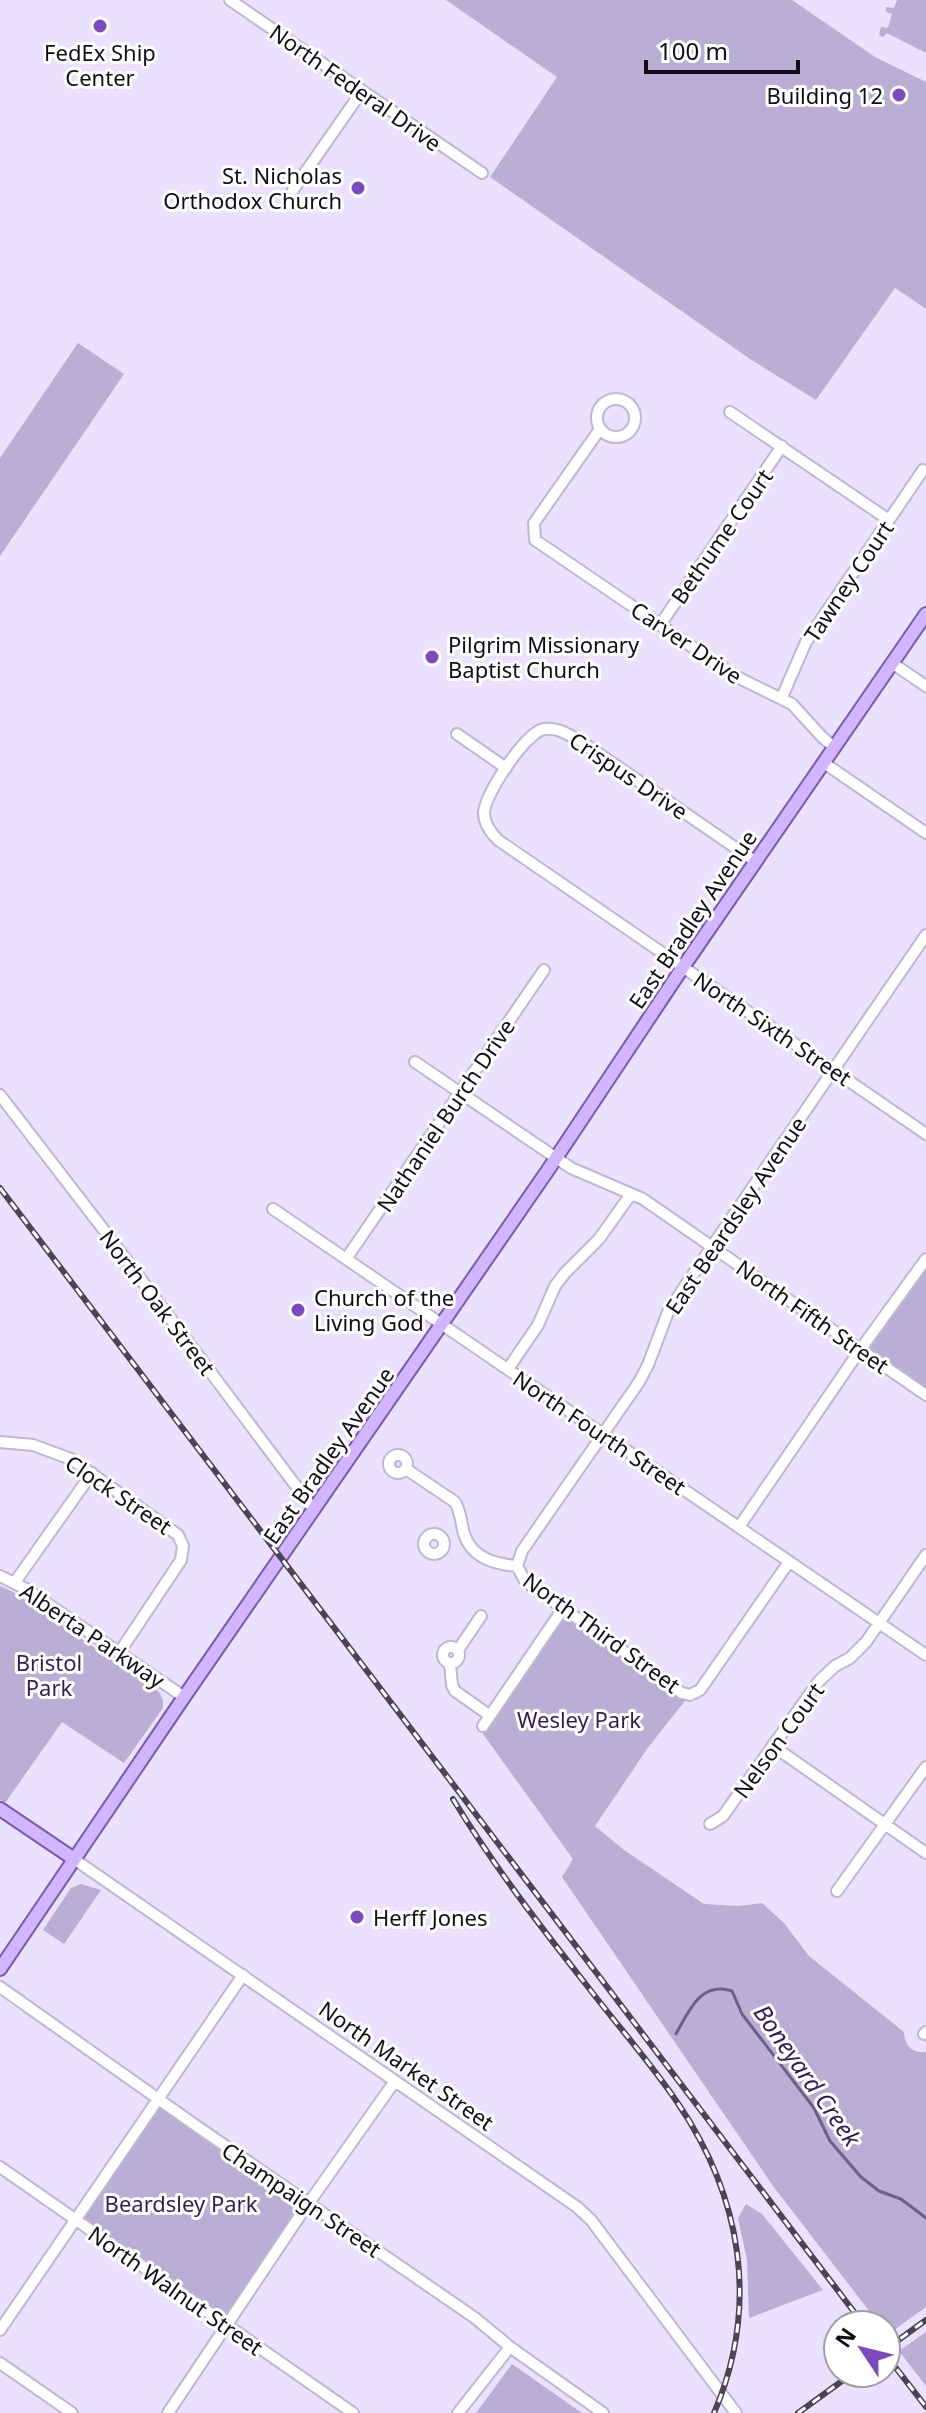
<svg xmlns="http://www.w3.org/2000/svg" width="926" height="2413" viewBox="0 0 926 2413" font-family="'Noto Sans',sans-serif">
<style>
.green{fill:#b9aed3}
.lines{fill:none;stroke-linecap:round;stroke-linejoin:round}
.stream{stroke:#6d6188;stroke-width:3}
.minor-casing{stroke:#bfb7d3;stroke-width:14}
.major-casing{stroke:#795aae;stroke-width:16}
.minor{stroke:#fff;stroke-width:10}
.major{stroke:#d1b5ff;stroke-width:12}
.rail-casing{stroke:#494554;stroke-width:6}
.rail{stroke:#fff;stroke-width:3;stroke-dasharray:9;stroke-linecap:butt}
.poi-dot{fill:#7b4ac1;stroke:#fff;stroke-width:3}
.labels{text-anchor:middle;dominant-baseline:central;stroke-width:6;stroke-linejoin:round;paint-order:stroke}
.poi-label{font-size:22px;fill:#100d17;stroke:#fff;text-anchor:start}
.street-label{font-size:22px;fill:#100d17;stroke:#fff}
.park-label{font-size:22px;fill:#351b5a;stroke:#fff}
.water-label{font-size:24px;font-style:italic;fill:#351a59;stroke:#fff}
</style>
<rect width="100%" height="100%" fill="#e9e1fe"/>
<!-- green -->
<path class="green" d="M 446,0 L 792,0 L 875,57 L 926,82 L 926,309 L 895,288 L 816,400 L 750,359 L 490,177 L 557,77 Z
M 897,0 L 926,0 L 926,53 L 887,33 L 883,37 L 879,35 L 881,27 L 888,28 L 892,14 L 886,12 L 886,7 L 894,8 Z
M 78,343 L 124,374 L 0,556 L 0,458 Z
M 926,1261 L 926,1391 L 864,1349 Z
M 0,1586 L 15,1593 L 159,1692 L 163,1700 L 163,1708 L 124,1763 L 62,1722 L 5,1803 L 0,1800 Z
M 564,1607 L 687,1698 L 647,1749 L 595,1826 L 624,1850 L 704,1904 L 739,1906 L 762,1903 L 784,1923 L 809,1956 L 904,2032 C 904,2045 912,2054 926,2052 L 926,2307 L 887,2335 L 886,2325 L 880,2325 L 773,2186 L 562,1877 L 573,1859 L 483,1734 Z
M 81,1884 L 101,1890 L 64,1944 L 43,1930 L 71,1888 Z
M 159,2101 L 305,2203 L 225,2320 L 79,2218 Z
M 746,2204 L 762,2214 L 823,2290 L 749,2318 L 747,2260 L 738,2218 Z
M 926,2332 L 926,2386 L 899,2351 Z
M 512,2364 L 582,2413 L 476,2413 Z"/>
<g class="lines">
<!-- stream -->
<path class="stream" d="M 676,2034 C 689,2011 700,1981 732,1991 L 742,2014 L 814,2108 L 830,2141 L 861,2177 L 879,2191 L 901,2199 L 926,2218"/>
<defs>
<path id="minor" d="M 230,0 L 482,173
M 293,190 L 362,91
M597 418a19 19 0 1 1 38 0a19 19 0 1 1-38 0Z
M 730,412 L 889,520
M 600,429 L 534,523 L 535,540 L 735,676 L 792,704 L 822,737 L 834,747
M 660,625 L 782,446
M 892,663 L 926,686
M 782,697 L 806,642 L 923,470
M 457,734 L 506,768
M 824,763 L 926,833
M 756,862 L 579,740 C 567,734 557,727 544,729 C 526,732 484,795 484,813 C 484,824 490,832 498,840 L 926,1134
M 415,1062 L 571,1168 L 643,1199 L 926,1395
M 0,1095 L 110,1238 L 314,1510
M 273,1209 L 926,1655
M 346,1259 L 544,970
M 508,1369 L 538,1325 L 555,1286 L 565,1273 L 599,1239 L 631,1194
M 0,1442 L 33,1445 L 71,1459 L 178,1535 L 183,1546 L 181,1560 L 119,1653
M389 1464a9 9 0 1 1 18 0a9 9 0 1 1-18 0Z
M 406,1469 L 455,1502 C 461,1512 461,1523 464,1534 C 472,1558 494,1564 517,1566
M 739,1527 L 860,1350 L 926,1259
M424 1544a10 10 0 1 1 20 0a10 10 0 1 1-20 0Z
M 789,1562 L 700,1690 L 690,1695 L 682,1693 L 525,1581 L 517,1566 L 522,1551 L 639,1382 L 648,1365 L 668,1312 L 685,1286 L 926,935
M 0,1576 L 26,1589 L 184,1697
M 15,1582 L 92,1473
M443 1655a8 8 0 1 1 16 0a8 8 0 1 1-16 0Z
M 458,1650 L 481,1616
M 450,1664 L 452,1685 L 455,1691 L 489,1715
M 483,1726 L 564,1607
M 773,1746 L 926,1853
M 710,1824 L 723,1816 L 819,1681 L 835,1666 L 850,1658 L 866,1642 L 926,1555
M 74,1859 L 577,2207 L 591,2220 L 736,2413
M 837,1891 L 926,1767
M 0,1987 L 195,2125 L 475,2318 L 510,2347 L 603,2413
M 924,2034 L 926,2032
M 0,2167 L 353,2413
M 0,2330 L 243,1975
M 0,2363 L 72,2413
M 168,2413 L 301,2214 L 395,2081
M 458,2413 L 510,2347"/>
<path id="major" d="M 0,1809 L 74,1859
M 0,1969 L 184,1697 L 548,1170 L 683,967 L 926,614"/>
</defs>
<!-- minor casing -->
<use href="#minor" class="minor-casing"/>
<!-- major casing -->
<use href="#major" class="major-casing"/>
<!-- minor -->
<use href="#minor" class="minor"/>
<!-- major -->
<use href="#major" class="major"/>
<defs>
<path id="rail" d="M 0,1188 L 864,2325
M 453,1799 C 493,1865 540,1926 588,1987 C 617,2025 650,2062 677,2102 C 742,2197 760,2306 714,2413
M 886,2349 L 926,2320
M 886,2355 L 926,2407
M 798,2413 L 853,2373"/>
</defs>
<!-- rail casing -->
<use href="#rail" class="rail-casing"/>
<!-- rail -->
<use href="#rail" class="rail"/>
</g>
<!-- markers -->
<g class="poi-dot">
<circle cx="100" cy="26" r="8"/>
<circle cx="899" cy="95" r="8"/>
<circle cx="358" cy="188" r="8"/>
<circle cx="432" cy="657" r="8"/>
<circle cx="298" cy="1310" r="8"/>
<circle cx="357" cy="1917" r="8"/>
</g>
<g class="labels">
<!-- poi labels -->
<g class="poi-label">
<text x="100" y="52" text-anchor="middle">FedEx Ship<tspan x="100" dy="25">Center</tspan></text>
<text x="883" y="95" text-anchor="end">Building 12</text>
<text x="342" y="175" text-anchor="end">St. Nicholas<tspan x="342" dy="25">Orthodox Church</tspan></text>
<text x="448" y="644">Pilgrim Missionary<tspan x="448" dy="25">Baptist Church</tspan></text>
<text x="314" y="1297">Church of the<tspan x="314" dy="25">Living God</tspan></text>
<text x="373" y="1917">Herff Jones</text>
</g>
<!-- street labels -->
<g class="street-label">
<text transform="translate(356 87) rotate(35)">North Federal Drive</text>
<text transform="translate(721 536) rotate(-55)">Bethume Court</text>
<text transform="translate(848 581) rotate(-56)">Tawney Court</text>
<text transform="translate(687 642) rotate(34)">Carver Drive</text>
<text transform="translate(629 775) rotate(34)">Crispus Drive</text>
<text transform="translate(692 919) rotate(-56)">East Bradley Avenue</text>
<text transform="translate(773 1028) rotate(34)">North Sixth Street</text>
<text transform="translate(445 1115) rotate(-56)">Nathaniel Burch Drive</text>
<text transform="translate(735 1215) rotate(-56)">East Beardsley Avenue</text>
<text transform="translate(158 1302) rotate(53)">North Oak Street</text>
<text transform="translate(813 1316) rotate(35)">North Fifth Street</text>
<text transform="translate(600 1432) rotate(34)">North Fourth Street</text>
<text transform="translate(328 1455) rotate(-55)">East Bradley Avenue</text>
<text transform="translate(119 1494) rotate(34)">Clock Street</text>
<text transform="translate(602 1632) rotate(36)">North Third Street</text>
<text transform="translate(93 1635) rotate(34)">Alberta Parkway</text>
<text transform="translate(778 1740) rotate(-54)">Nelson Court</text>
<text transform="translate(407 2065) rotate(35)">North Market Street</text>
<text transform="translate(302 2199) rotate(34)">Champaign Street</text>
<text transform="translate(176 2290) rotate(35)">North Walnut Street</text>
</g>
<!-- park labels -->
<g class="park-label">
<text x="49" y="1662">Bristol<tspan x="49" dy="25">Park</tspan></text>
<text x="579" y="1719">Wesley Park</text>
<text x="181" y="2203">Beardsley Park</text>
</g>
<!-- water labels -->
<g class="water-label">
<text transform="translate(808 2075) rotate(55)">Boneyard Creek</text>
</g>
</g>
<!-- north arrow -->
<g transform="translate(862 2349) rotate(305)"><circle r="38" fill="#ffffff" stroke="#9f9ea2" stroke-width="2"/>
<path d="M0-6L14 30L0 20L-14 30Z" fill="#7b4ac1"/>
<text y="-12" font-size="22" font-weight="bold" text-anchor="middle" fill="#100d17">N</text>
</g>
<!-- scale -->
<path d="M646 60v12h152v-12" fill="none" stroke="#100d17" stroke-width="4"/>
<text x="658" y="60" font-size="24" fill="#100d17" stroke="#ffffff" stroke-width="6" paint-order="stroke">100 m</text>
</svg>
